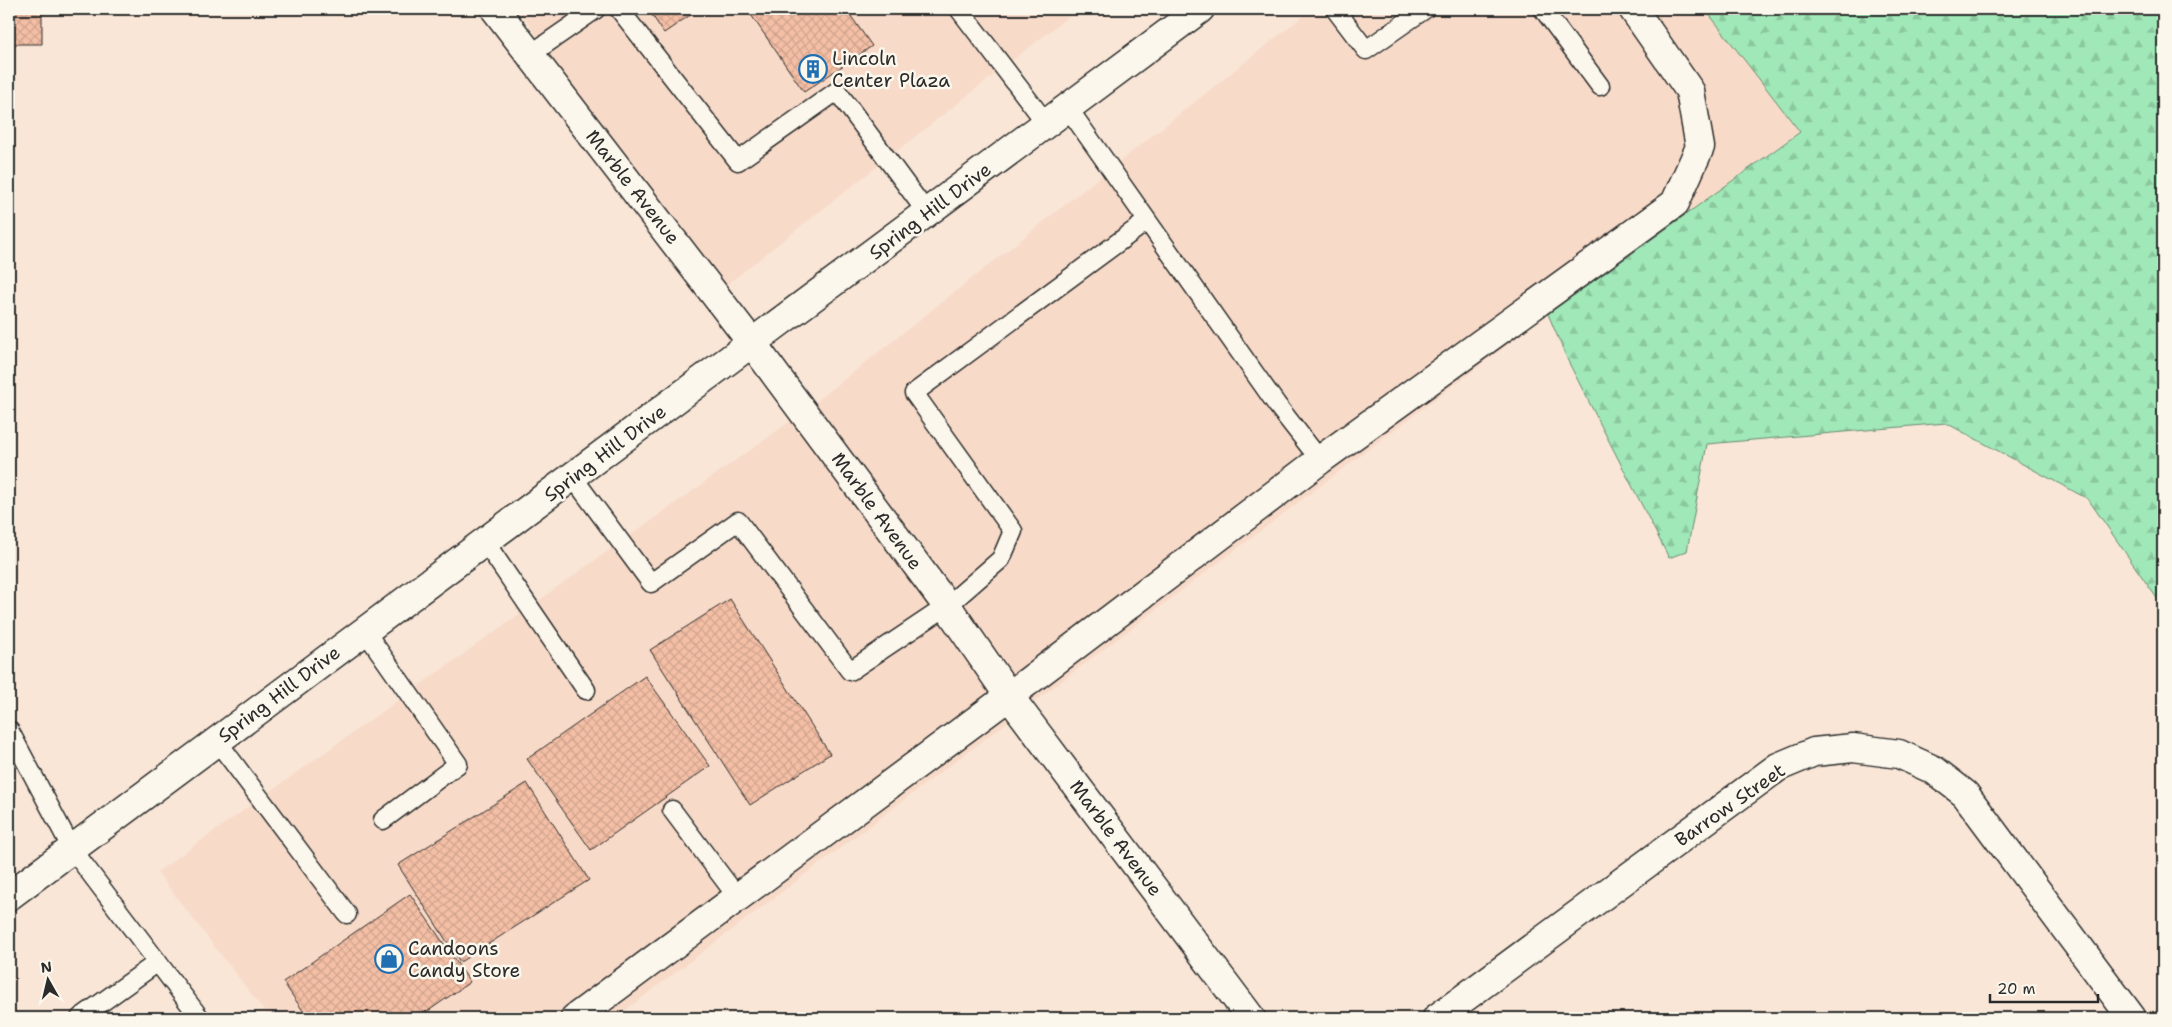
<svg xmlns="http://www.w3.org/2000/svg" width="2172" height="1027" viewBox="0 0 2172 1027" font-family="'Shantell Sans',sans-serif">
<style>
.built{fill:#f8dac8}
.forest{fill:url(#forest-firs);stroke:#668a71}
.building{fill:url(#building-cross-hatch);stroke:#2b2b2b}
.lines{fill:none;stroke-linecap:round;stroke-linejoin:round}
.service-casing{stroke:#2b2b2b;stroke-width:21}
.minor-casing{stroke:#2b2b2b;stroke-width:31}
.secondary-casing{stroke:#2b2b2b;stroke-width:31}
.service{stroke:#fbf7ec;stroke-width:18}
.minor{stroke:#fbf7ec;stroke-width:28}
.secondary{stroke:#fbf7ec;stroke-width:28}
.labels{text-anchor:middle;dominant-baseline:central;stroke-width:5;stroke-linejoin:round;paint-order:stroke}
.poi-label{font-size:19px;fill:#2b2b2b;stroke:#fbf7ec;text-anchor:start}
.street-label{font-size:19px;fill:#2b2b2b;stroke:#fbf7ec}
</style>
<defs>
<pattern id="forest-firs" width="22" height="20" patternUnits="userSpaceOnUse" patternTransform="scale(1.25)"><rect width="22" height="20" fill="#a0e8b7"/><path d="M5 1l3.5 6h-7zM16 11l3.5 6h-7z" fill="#8ac79e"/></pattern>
<pattern id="building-cross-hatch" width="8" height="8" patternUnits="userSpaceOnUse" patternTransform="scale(1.25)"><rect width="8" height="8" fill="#f4bfa5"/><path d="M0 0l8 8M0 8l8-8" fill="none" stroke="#d1a48e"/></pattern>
</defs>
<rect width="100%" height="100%" fill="#f9e6d7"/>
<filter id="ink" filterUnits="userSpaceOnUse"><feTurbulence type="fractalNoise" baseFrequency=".02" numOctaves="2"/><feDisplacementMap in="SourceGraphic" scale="10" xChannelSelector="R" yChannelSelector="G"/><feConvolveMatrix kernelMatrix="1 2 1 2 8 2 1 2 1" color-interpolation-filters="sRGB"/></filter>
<g filter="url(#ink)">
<!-- built -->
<path class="built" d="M 518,9 L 1078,9 L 716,293 Z
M 1312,9 L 1705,9 L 1800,132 L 1548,314 L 615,1018 L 270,1018 L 157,872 L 802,413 Z"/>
<!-- forest -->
<path class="forest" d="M 1705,9 L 2163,9 L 2163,607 L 2088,499 L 1946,423 L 1707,444 L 1687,551 L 1669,558 L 1568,361 L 1548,314 L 1800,132 Z"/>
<!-- building -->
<path class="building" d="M 9,9 L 42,9 L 42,44 L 9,44 Z
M 648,9 L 699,9 L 664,33 Z
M 747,9 L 846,9 L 872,46 L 804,92 Z
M 730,599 L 830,754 L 750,805 L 650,650 Z
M 645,676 L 710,766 L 591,850 L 527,759 Z
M 527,783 L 589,880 L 460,962 L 398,865 Z
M 410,894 L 470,982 L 418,1018 L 308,1018 L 283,982 Z"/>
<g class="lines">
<defs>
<path id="service" d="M 619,9 L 738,161 L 837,91 L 927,213
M 959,9 L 1046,123
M 1335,9 L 1366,50 L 1425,9
M 1543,9 L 1600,86
M 531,54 L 596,9
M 1068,108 L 1277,405 L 1320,460
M 572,476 L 651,583 L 738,521 L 850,671 L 947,606 L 1001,559 L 1013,531 L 914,393 L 1147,221
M 485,542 L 586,690
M 365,631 L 458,764 L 383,820
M 9,730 L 72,849 L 200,1018
M 217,741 L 347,914
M 672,810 L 738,898
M 80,1018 L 158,962"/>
<path id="minor" d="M 495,9 L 752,343 L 947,606 L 1009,696 L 1251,1018
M 575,1018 L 1009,696 L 1320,460 L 1675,203 L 1700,147 L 1690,91 L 1633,9
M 1437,1018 L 1778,767 L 1814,752 L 1853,748 L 1899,754 L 1934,770 L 1965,794 L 2132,1018"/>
<path id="secondary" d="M 9,896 L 1200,9"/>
</defs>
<!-- service casing -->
<use href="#service" class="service-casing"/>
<!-- minor casing -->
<use href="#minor" class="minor-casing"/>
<!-- secondary casing -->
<use href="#secondary" class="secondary-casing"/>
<!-- service -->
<use href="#service" class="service"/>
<!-- minor -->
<use href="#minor" class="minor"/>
<!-- secondary -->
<use href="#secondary" class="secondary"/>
</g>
</g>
<!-- icons -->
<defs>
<symbol id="building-ring" viewBox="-11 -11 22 22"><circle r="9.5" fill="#fbf7ec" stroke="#1f6fb2" stroke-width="1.5"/><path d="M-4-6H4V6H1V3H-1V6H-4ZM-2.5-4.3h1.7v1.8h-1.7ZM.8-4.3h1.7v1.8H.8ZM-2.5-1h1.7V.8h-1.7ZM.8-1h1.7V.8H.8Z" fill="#1f6fb2"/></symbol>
<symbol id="shop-ring" viewBox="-11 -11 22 22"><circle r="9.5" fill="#fbf7ec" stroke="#1f6fb2" stroke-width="1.5"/><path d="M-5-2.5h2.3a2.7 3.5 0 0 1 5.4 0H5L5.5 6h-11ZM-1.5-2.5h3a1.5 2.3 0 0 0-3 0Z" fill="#1f6fb2"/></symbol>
</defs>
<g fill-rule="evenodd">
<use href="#building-ring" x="797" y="53" width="32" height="32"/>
<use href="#shop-ring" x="373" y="943" width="32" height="32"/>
</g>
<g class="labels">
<!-- poi labels -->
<g class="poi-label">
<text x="832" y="58">Lincoln<tspan x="832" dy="22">Center Plaza</tspan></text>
<text x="408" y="948">Candoons<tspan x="408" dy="22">Candy Store</tspan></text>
</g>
<!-- street labels -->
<g class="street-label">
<text transform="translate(633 187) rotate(52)">Marble Avenue</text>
<text transform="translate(930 211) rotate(-37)">Spring Hill Drive</text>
<text transform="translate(605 453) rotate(-37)">Spring Hill Drive</text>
<text transform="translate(877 511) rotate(54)">Marble Avenue</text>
<text transform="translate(279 694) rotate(-37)">Spring Hill Drive</text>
<text transform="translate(1730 805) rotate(-35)">Barrow Street</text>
<text transform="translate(1116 838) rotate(53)">Marble Avenue</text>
</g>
</g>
<!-- margin -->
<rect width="2172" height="1027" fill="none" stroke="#fbf7ec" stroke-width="30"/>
<rect x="15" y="15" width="2142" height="997" fill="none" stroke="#2b2b2b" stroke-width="2" filter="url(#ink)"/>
<!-- north arrow -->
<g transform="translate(48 980) rotate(352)" stroke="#fbf7ec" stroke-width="4" paint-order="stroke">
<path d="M0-4L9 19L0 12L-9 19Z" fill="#2b2b2b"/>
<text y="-8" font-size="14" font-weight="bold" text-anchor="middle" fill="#2b2b2b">N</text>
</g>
<!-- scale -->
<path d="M1990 994v8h108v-8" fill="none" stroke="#2b2b2b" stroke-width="2.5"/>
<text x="1997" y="994" font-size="15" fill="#2b2b2b" stroke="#fbf7ec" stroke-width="4" paint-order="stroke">20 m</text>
</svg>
